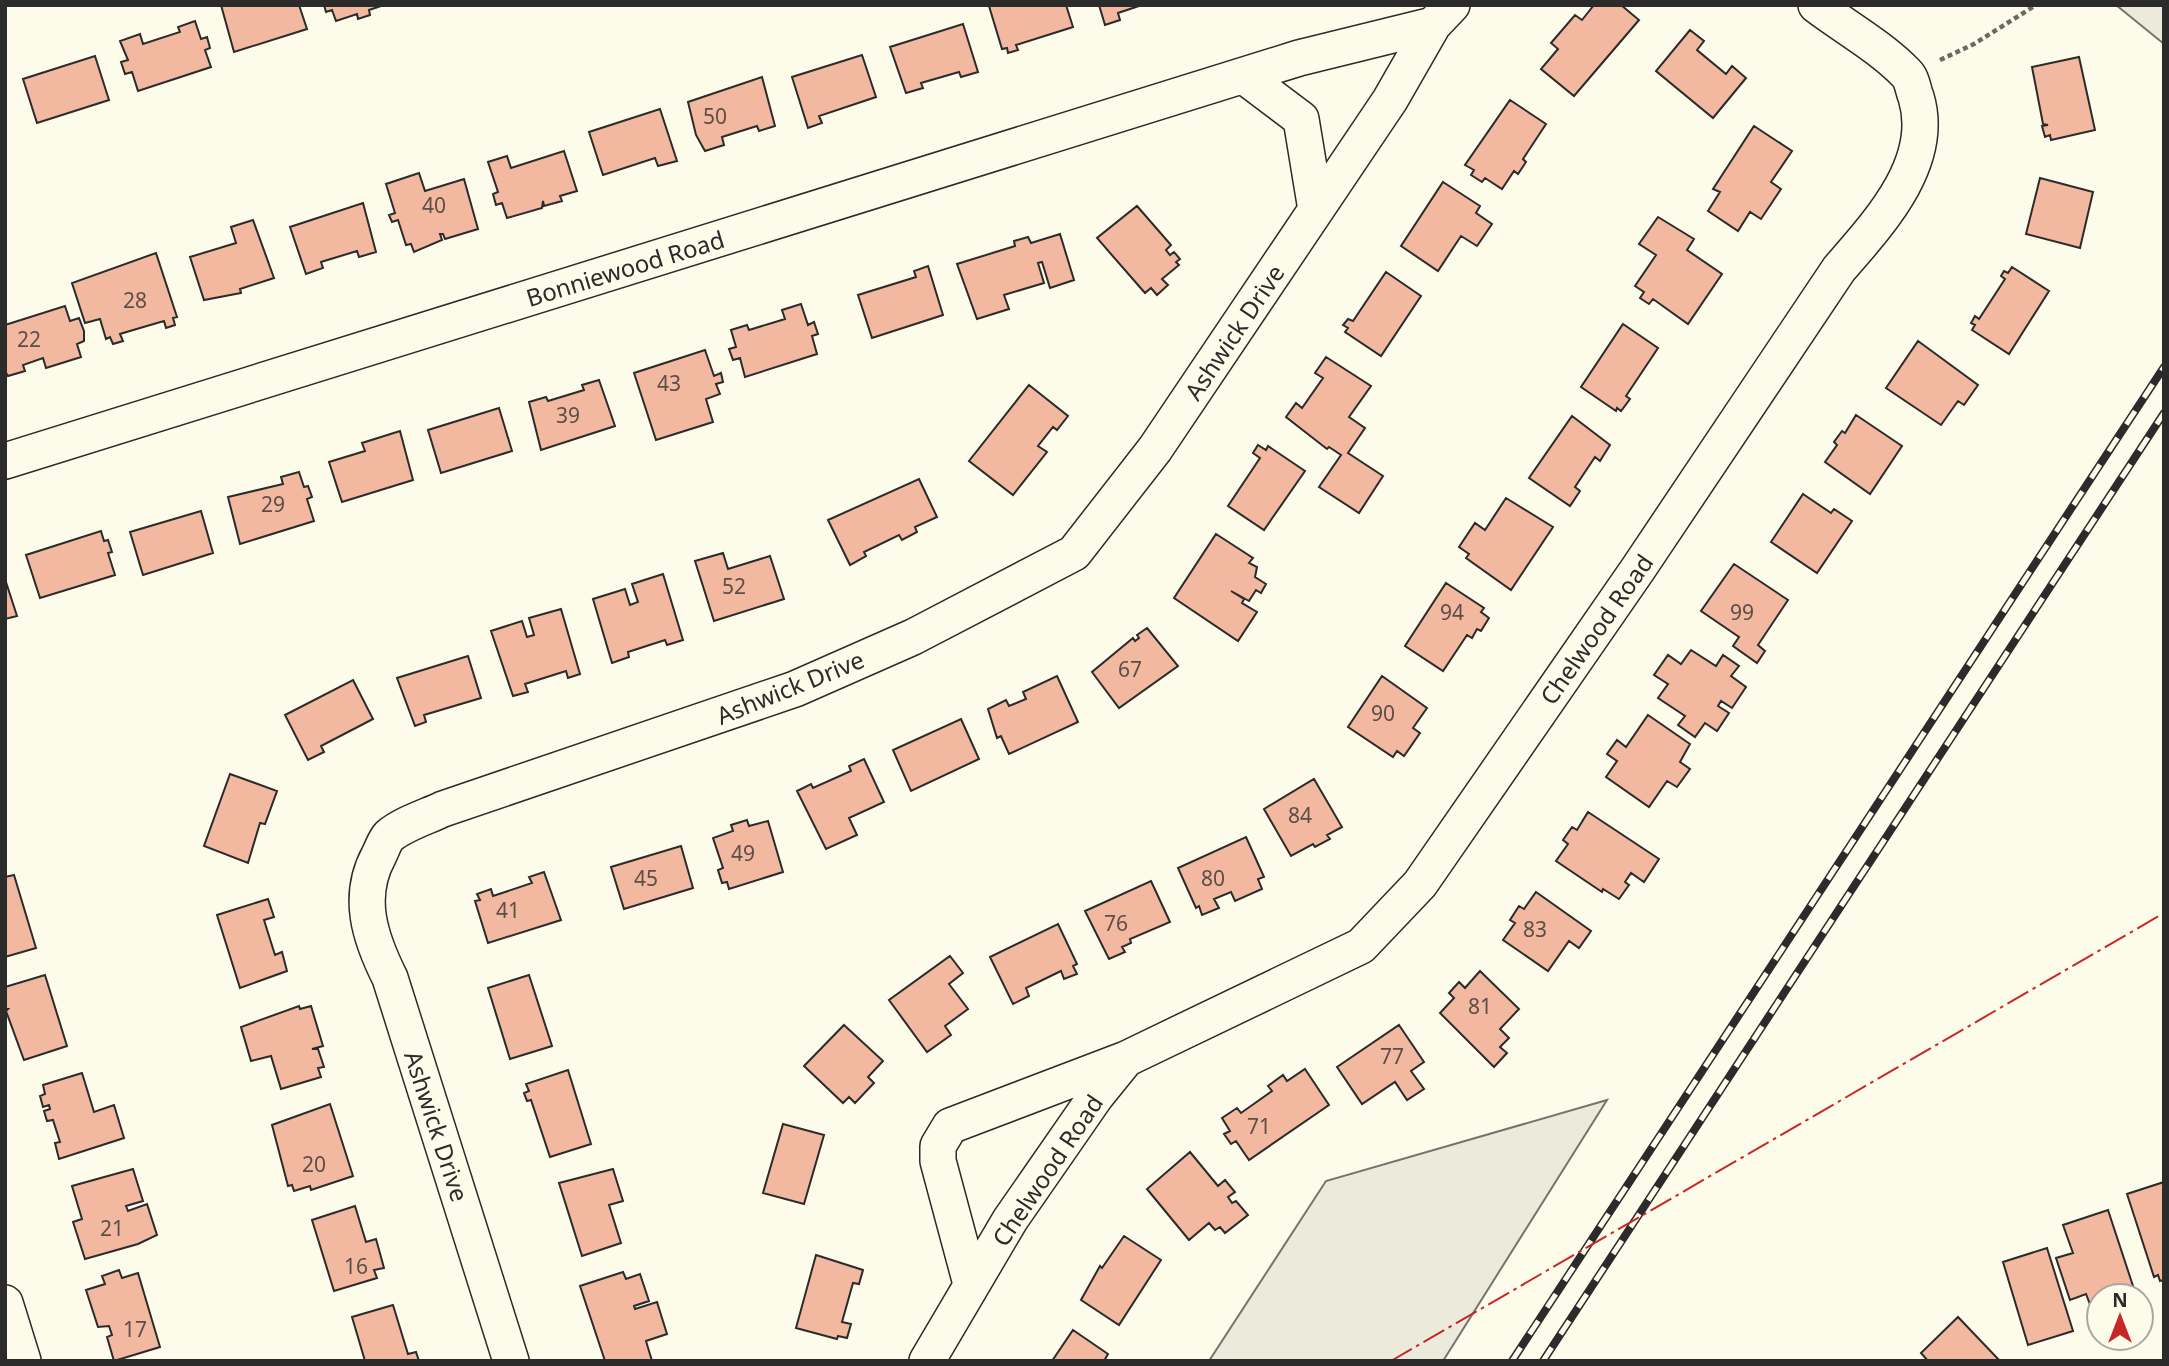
<svg xmlns="http://www.w3.org/2000/svg" width="2169" height="1366" viewBox="0 0 2169 1366" font-family="'Noto Sans',sans-serif">
<style>
.green{fill:#ecebdb;stroke:#74746e;stroke-width:2}
.building{fill:#f2b8a0;stroke:#2b2b2b;stroke-width:2}
.lines{fill:none;stroke-linecap:round;stroke-linejoin:round}
.street-casing{stroke:#2b2b2b;stroke-width:38}
.path{stroke:#6a6964;stroke-width:4.5;stroke-dasharray:5 3.5;stroke-linecap:butt}
.street{stroke:#fdfbea;stroke-width:35}
.rail-casing{stroke:#2b2b2b;stroke-width:8}
.rail{stroke:#fdfbea;stroke-width:5;stroke-dasharray:16;stroke-linecap:butt}
.power{stroke:#c62828;stroke-width:2;stroke-dasharray:24 5 3.5 5;stroke-linecap:butt}
.labels{text-anchor:middle;dominant-baseline:central;stroke-width:5;stroke-linejoin:round;paint-order:stroke}
.number-label{font-size:21px;fill:#5d4e48}
.street-label{font-size:24px;fill:#2b2b2b;stroke:#fdfbea}
</style>
<rect width="100%" height="100%" fill="#fdfbea"/>
<!-- green -->
<path class="green" d="M 2116,5 L 2164,5 L 2164,44 Z
M 1607,1100 L 1443,1361 L 1209,1361 L 1326,1181 Z"/>
<!-- building -->
<path class="building" d="M 221,5 L 299,5 L 307,29 L 234,52 Z
M 324,5 L 384,5 L 369,10 L 370,15 L 358,19 L 357,14 L 336,21 L 332,10 L 326,12 Z
M 1066,5 L 1073,27 L 1016,45 L 1018,50 L 1008,53 L 1007,48 L 1002,49 L 989,6 Z
M 1099,5 L 1142,5 L 1118,13 L 1120,20 L 1105,25 Z
M 1594,5 L 1621,5 L 1639,20 L 1574,96 L 1541,69 L 1558,49 L 1551,43 L 1575,15 L 1582,20 Z
M 195,21 L 201,39 L 207,37 L 210,48 L 205,50 L 211,67 L 138,91 L 132,72 L 125,74 L 121,62 L 128,60 L 120,41 L 140,34 L 143,44 L 180,32 L 178,27 Z
M 963,24 L 978,72 L 961,77 L 959,72 L 921,83 L 923,88 L 906,93 L 890,47 Z
M 1690,30 L 1704,41 L 1697,50 L 1726,74 L 1732,66 L 1746,78 L 1713,118 L 1656,71 Z
M 862,55 L 876,97 L 819,116 L 822,123 L 808,128 L 792,77 Z
M 95,56 L 109,100 L 37,123 L 23,79 Z
M 2079,57 L 2095,130 L 2051,140 L 2050,135 L 2045,137 L 2042,126 L 2048,125 L 2043,124 L 2032,67 Z
M 762,77 L 775,126 L 759,131 L 757,126 L 722,137 L 724,145 L 705,151 L 696,135 L 688,102 Z
M 1510,100 L 1546,124 L 1523,159 L 1526,162 L 1518,174 L 1514,171 L 1502,189 L 1485,178 L 1482,182 L 1471,175 L 1474,170 L 1465,165 Z
M 660,109 L 677,161 L 658,166 L 655,158 L 603,175 L 589,132 Z
M 1754,126 L 1792,151 L 1771,182 L 1781,189 L 1761,219 L 1750,212 L 1738,231 L 1708,211 L 1720,192 L 1713,189 Z
M 564,151 L 577,191 L 560,196 L 562,201 L 544,206 L 543,201 L 542,208 L 507,218 L 502,203 L 496,205 L 493,194 L 498,192 L 488,162 L 507,156 L 511,168 Z
M 419,173 L 425,191 L 464,179 L 478,229 L 445,239 L 443,234 L 440,234 L 442,240 L 414,252 L 411,244 L 406,245 L 398,220 L 392,222 L 389,215 L 395,213 L 386,184 Z
M 2040,178 L 2093,192 L 2080,248 L 2026,234 Z
M 1443,182 L 1480,206 L 1476,213 L 1492,224 L 1477,246 L 1461,236 L 1438,271 L 1401,246 Z
M 363,203 L 376,252 L 359,257 L 357,251 L 321,262 L 323,268 L 306,274 L 290,227 Z
M 1137,206 L 1171,245 L 1166,250 L 1170,255 L 1174,252 L 1180,259 L 1176,262 L 1179,265 L 1162,279 L 1168,285 L 1157,295 L 1151,288 L 1145,293 L 1097,238 Z
M 1658,217 L 1694,239 L 1687,250 L 1722,274 L 1688,324 L 1653,299 L 1649,304 L 1640,298 L 1644,292 L 1635,286 L 1656,255 L 1639,244 Z
M 253,220 L 274,278 L 240,289 L 241,293 L 204,300 L 190,257 L 236,243 L 231,227 Z
M 1060,234 L 1074,280 L 1050,288 L 1042,262 L 1038,263 L 1044,283 L 1004,295 L 1009,309 L 977,319 L 957,264 L 1015,246 L 1014,241 L 1028,237 L 1031,243 Z
M 156,253 L 177,317 L 173,318 L 175,325 L 166,328 L 164,321 L 140,328 L 120,334 L 123,341 L 113,344 L 110,337 L 106,339 L 100,319 L 85,323 L 72,283 Z
M 928,266 L 943,315 L 872,338 L 858,295 L 916,277 L 914,271 Z
M 2012,267 L 2049,291 L 2009,354 L 1972,330 L 1975,325 L 1971,323 L 1975,316 L 1979,319 L 2005,279 L 2001,276 L 2004,271 L 2008,273 Z
M 1386,272 L 1421,296 L 1381,356 L 1345,332 L 1348,328 L 1343,325 L 1348,319 L 1353,321 Z
M 801,304 L 808,325 L 814,322 L 818,334 L 812,336 L 817,354 L 745,377 L 740,358 L 733,360 L 729,349 L 736,347 L 731,330 L 747,325 L 749,330 L 785,319 L 782,310 Z
M 65,306 L 70,321 L 79,318 L 84,331 L 84,341 L 77,344 L 81,357 L 46,368 L 43,358 L 23,365 L 25,371 L 8,376 L 5,371 L 5,325 Z
M 1623,324 L 1658,348 L 1626,396 L 1630,399 L 1621,411 L 1617,408 L 1616,411 L 1581,387 Z
M 1918,341 L 1978,385 L 1964,405 L 1958,401 L 1941,425 L 1886,388 Z
M 705,350 L 714,376 L 721,373 L 723,382 L 716,384 L 720,394 L 706,399 L 713,422 L 656,440 L 634,373 Z
M 1326,357 L 1371,386 L 1349,417 L 1365,428 L 1348,453 L 1383,476 L 1359,513 L 1319,487 L 1341,455 L 1329,447 L 1327,449 L 1286,417 L 1296,403 L 1302,408 L 1323,378 L 1315,373 Z
M 599,380 L 615,426 L 541,450 L 529,402 L 546,397 L 548,401 L 584,390 L 582,385 Z
M 1029,385 L 1068,416 L 1057,430 L 1053,427 L 1038,446 L 1047,452 L 1013,495 L 969,461 Z
M 499,408 L 512,451 L 441,473 L 428,430 Z
M 1856,415 L 1902,446 L 1870,494 L 1825,462 L 1837,445 L 1834,442 L 1842,431 L 1845,433 Z
M 1572,416 L 1610,445 L 1600,461 L 1595,457 L 1575,487 L 1580,491 L 1570,506 L 1529,478 Z
M 400,431 L 413,480 L 342,502 L 329,462 L 365,451 L 362,443 Z
M 1258,445 L 1266,450 L 1268,446 L 1305,471 L 1264,530 L 1228,506 L 1260,458 L 1253,453 Z
M 299,472 L 304,487 L 308,486 L 312,497 L 307,499 L 314,521 L 240,544 L 228,497 L 283,484 L 281,477 Z
M 919,479 L 937,517 L 915,527 L 917,532 L 902,540 L 899,535 L 864,552 L 866,556 L 850,565 L 828,520 Z
M 1803,494 L 1831,513 L 1834,509 L 1852,521 L 1817,573 L 1771,542 Z
M 1506,498 L 1553,527 L 1511,590 L 1466,558 L 1469,554 L 1459,547 L 1475,523 L 1485,530 Z
M 201,511 L 213,553 L 143,575 L 130,532 Z
M 101,531 L 104,541 L 108,540 L 112,552 L 108,553 L 115,575 L 40,598 L 26,555 Z
M 1216,534 L 1253,558 L 1249,563 L 1257,567 L 1255,577 L 1266,584 L 1261,593 L 1256,590 L 1249,601 L 1231,591 L 1244,599 L 1242,603 L 1257,612 L 1238,641 L 1174,598 Z
M 723,553 L 728,569 L 770,556 L 784,599 L 714,621 L 695,561 Z
M 1734,564 L 1788,600 L 1758,645 L 1765,651 L 1757,663 L 1733,646 L 1739,637 L 1701,611 Z
M 663,574 L 683,640 L 667,645 L 665,640 L 628,652 L 629,657 L 612,663 L 593,599 L 625,589 L 630,605 L 638,602 L 632,584 Z
M 5,579 L 17,616 L 5,619 Z
M 1446,583 L 1484,608 L 1481,612 L 1489,618 L 1481,631 L 1477,629 L 1472,638 L 1467,635 L 1443,671 L 1405,646 Z
M 561,609 L 580,674 L 568,678 L 566,671 L 525,684 L 528,692 L 513,696 L 491,631 L 522,621 L 527,637 L 534,635 L 529,618 Z
M 1147,628 L 1178,666 L 1119,708 L 1092,672 L 1133,638 L 1135,641 L 1139,638 L 1137,635 Z
M 1691,650 L 1716,666 L 1723,655 L 1739,666 L 1731,676 L 1746,687 L 1732,708 L 1721,701 L 1718,706 L 1729,713 L 1717,731 L 1705,723 L 1695,737 L 1678,725 L 1685,716 L 1658,698 L 1668,684 L 1654,675 L 1668,655 L 1681,664 Z
M 468,656 L 481,698 L 424,715 L 426,722 L 415,726 L 397,678 Z
M 1057,676 L 1078,722 L 1009,754 L 1001,736 L 997,738 L 988,709 L 1006,700 L 1009,706 L 1026,699 L 1023,692 Z
M 1382,676 L 1427,708 L 1413,728 L 1420,733 L 1404,756 L 1397,751 L 1393,757 L 1348,727 Z
M 353,680 L 373,719 L 321,746 L 324,752 L 308,760 L 285,715 Z
M 1648,715 L 1690,744 L 1680,762 L 1690,769 L 1677,787 L 1667,781 L 1649,807 L 1606,777 L 1617,761 L 1607,754 L 1617,740 L 1626,747 Z
M 961,719 L 979,759 L 911,791 L 893,750 Z
M 864,759 L 884,802 L 849,818 L 857,835 L 826,849 L 797,791 L 811,784 L 813,788 L 851,771 L 849,766 Z
M 230,774 L 277,791 L 265,824 L 260,823 L 248,863 L 204,846 Z
M 1314,779 L 1342,827 L 1327,835 L 1330,839 L 1315,847 L 1313,844 L 1291,856 L 1264,809 Z
M 1588,812 L 1659,859 L 1644,882 L 1631,873 L 1625,882 L 1629,885 L 1619,899 L 1603,889 L 1602,892 L 1556,861 L 1568,844 L 1563,840 L 1572,827 L 1577,830 Z
M 747,820 L 749,826 L 768,821 L 783,872 L 729,889 L 727,882 L 722,883 L 718,870 L 723,868 L 713,838 L 733,831 L 731,825 Z
M 1246,837 L 1264,877 L 1258,879 L 1262,889 L 1235,901 L 1231,892 L 1214,899 L 1219,908 L 1202,915 L 1199,906 L 1196,908 L 1178,868 Z
M 681,846 L 693,888 L 624,909 L 611,867 Z
M 544,872 L 561,920 L 488,943 L 475,901 L 480,900 L 477,894 L 491,889 L 493,896 L 532,883 L 529,877 Z
M 14,875 L 36,948 L 5,957 L 5,877 Z
M 1151,881 L 1170,922 L 1130,939 L 1131,943 L 1122,947 L 1125,952 L 1109,959 L 1085,911 Z
M 1536,892 L 1591,931 L 1579,948 L 1569,941 L 1548,971 L 1503,940 L 1515,923 L 1510,920 L 1519,906 L 1524,909 Z
M 268,899 L 274,917 L 264,920 L 275,955 L 282,952 L 287,971 L 240,988 L 217,915 Z
M 1058,924 L 1077,964 L 1073,966 L 1077,974 L 1064,979 L 1061,971 L 1026,988 L 1029,996 L 1013,1004 L 990,957 Z
M 950,956 L 963,973 L 949,984 L 968,1009 L 945,1026 L 951,1035 L 927,1052 L 889,1000 Z
M 1480,971 L 1519,1009 L 1500,1029 L 1509,1038 L 1500,1047 L 1507,1053 L 1494,1067 L 1440,1013 L 1454,998 L 1449,993 L 1459,982 L 1465,988 Z
M 45,975 L 67,1046 L 24,1060 L 6,1011 L 8,1009 L 5,1009 L 5,987 Z
M 529,975 L 552,1046 L 510,1059 L 488,988 Z
M 299,1006 L 300,1009 L 311,1006 L 323,1046 L 312,1049 L 318,1049 L 324,1067 L 318,1068 L 321,1077 L 281,1089 L 271,1056 L 251,1061 L 241,1027 Z
M 844,1025 L 883,1061 L 868,1077 L 874,1083 L 855,1103 L 849,1097 L 843,1103 L 804,1066 Z
M 1399,1025 L 1424,1062 L 1411,1071 L 1424,1089 L 1407,1100 L 1395,1082 L 1362,1104 L 1337,1067 Z
M 1305,1069 L 1329,1105 L 1249,1160 L 1236,1141 L 1231,1144 L 1224,1134 L 1230,1131 L 1222,1118 L 1237,1108 L 1241,1113 L 1272,1091 L 1268,1086 L 1283,1075 L 1287,1081 Z
M 568,1070 L 591,1144 L 550,1157 L 531,1100 L 527,1101 L 524,1093 L 529,1091 L 526,1084 Z
M 82,1073 L 94,1112 L 114,1105 L 124,1138 L 59,1159 L 55,1143 L 60,1142 L 53,1120 L 47,1121 L 44,1111 L 50,1109 L 49,1105 L 43,1107 L 40,1096 L 45,1094 L 43,1085 Z
M 330,1104 L 353,1176 L 311,1190 L 310,1186 L 294,1191 L 292,1185 L 288,1186 L 272,1125 Z
M 783,1124 L 824,1135 L 804,1204 L 763,1193 Z
M 1190,1152 L 1218,1186 L 1225,1180 L 1235,1192 L 1228,1197 L 1232,1203 L 1236,1201 L 1248,1215 L 1225,1233 L 1220,1227 L 1215,1230 L 1209,1223 L 1189,1240 L 1147,1189 Z
M 133,1169 L 143,1201 L 126,1206 L 128,1211 L 147,1204 L 157,1235 L 138,1244 L 85,1259 L 73,1222 L 82,1219 L 72,1186 Z
M 613,1169 L 623,1201 L 609,1205 L 621,1243 L 582,1256 L 559,1183 Z
M 2164,1182 L 2164,1280 L 2160,1281 L 2158,1275 L 2154,1277 L 2127,1194 Z
M 355,1206 L 366,1242 L 376,1239 L 384,1268 L 374,1270 L 377,1278 L 334,1291 L 312,1220 Z
M 2108,1210 L 2135,1292 L 2123,1296 L 2099,1296 L 2099,1304 L 2091,1307 L 2086,1294 L 2070,1300 L 2056,1258 L 2073,1253 L 2063,1225 Z
M 1124,1236 L 1161,1260 L 1119,1325 L 1081,1300 L 1100,1266 L 1102,1268 Z
M 2047,1248 L 2073,1331 L 2028,1345 L 2003,1262 Z
M 816,1255 L 863,1270 L 859,1284 L 853,1283 L 842,1322 L 851,1324 L 847,1338 L 838,1336 L 837,1339 L 796,1328 Z
M 119,1270 L 122,1278 L 138,1273 L 160,1347 L 114,1361 L 107,1337 L 112,1335 L 109,1326 L 98,1327 L 86,1290 L 105,1284 L 102,1276 Z
M 623,1272 L 626,1279 L 640,1274 L 649,1301 L 634,1306 L 635,1309 L 657,1302 L 667,1334 L 646,1341 L 652,1361 L 605,1361 L 580,1286 Z
M 393,1305 L 408,1354 L 416,1352 L 419,1361 L 365,1361 L 352,1317 Z
M 1958,1317 L 2000,1361 L 1928,1361 L 1921,1353 Z
M 1073,1330 L 1108,1354 L 1104,1361 L 1052,1361 Z"/>
<g class="lines">
<defs>
<path id="street" d="M 1244,76 L 1301,119 L 1316,210
M 5,461 L 1299,58 L 1433,25
M 971,1284 L 938,1161 L 938,1146 L 950,1126 L 1126,1059
M 5,1303 L 23,1361
M 511,1361 L 390,978 C 370,938 356,897 379,855 C 382,849 385,840 389,836 C 403,824 426,817 443,809 L 795,689 L 913,637 L 1074,553 L 1155,449 L 1390,100 L 1433,25 L 1452,5
M 927,1361 L 1010,1220 L 1096,1096 L 1126,1059 L 1361,946 L 1420,884 L 1638,569 L 1839,269 C 1879,223 1936,162 1916,97 C 1913,90 1912,78 1906,73 C 1881,47 1845,27 1816,5"/>
</defs>
<!-- street casing -->
<use href="#street" class="street-casing"/>
<!-- path -->
<path class="path" d="M 1940,60 L 1974,44 L 2036,5"/>
<!-- street -->
<use href="#street" class="street"/>
<defs>
<path id="rail" d="M 1512,1361 L 2164,367
M 1543,1361 L 2164,413"/>
</defs>
<!-- rail casing -->
<use href="#rail" class="rail-casing"/>
<!-- rail -->
<use href="#rail" class="rail"/>
<!-- power -->
<path class="power" d="M 1391,1361 L 2164,913"/>
</g>
<g class="labels">
<!-- number labels -->
<g class="number-label">
<text x="715" y="116">50</text>
<text x="434" y="205">40</text>
<text x="135" y="300">28</text>
<text x="29" y="339">22</text>
<text x="669" y="383">43</text>
<text x="568" y="415">39</text>
<text x="273" y="504">29</text>
<text x="734" y="586">52</text>
<text x="1452" y="612">94</text>
<text x="1742" y="612">99</text>
<text x="1130" y="669">67</text>
<text x="1383" y="713">90</text>
<text x="1300" y="815">84</text>
<text x="743" y="853">49</text>
<text x="646" y="878">45</text>
<text x="1213" y="878">80</text>
<text x="508" y="910">41</text>
<text x="1116" y="923">76</text>
<text x="1535" y="929">83</text>
<text x="1480" y="1006">81</text>
<text x="1392" y="1056">77</text>
<text x="1259" y="1126">71</text>
<text x="314" y="1164">20</text>
<text x="112" y="1228">21</text>
<text x="356" y="1266">16</text>
<text x="135" y="1329">17</text>
</g>
<!-- street labels -->
<g class="street-label">
<text transform="translate(625 268) rotate(-17)">Bonniewood Road</text>
<text transform="translate(1234 332) rotate(-56)">Ashwick Drive</text>
<text transform="translate(1596 629) rotate(-55)">Chelwood Road</text>
<text transform="translate(790 687) rotate(-22)">Ashwick Drive</text>
<text transform="translate(437 1126) rotate(72)">Ashwick Drive</text>
<text transform="translate(1047 1170) rotate(-56)">Chelwood Road</text>
</g>
</g>
<!-- border -->
<rect width="2169" height="1366" fill="none" stroke="#2b2b2b" stroke-width="14"/>
<!-- north arrow -->
<g transform="translate(2120 1317)"><circle r="33" fill="#fdfbea" stroke="#a9a89e" stroke-width="2"/>
<path d="M0-5L12 26L0 18L-12 26Z" fill="#c62828"/>
<text y="-10" font-size="19" font-weight="bold" text-anchor="middle" fill="#2b2b2b">N</text>
</g>
</svg>
